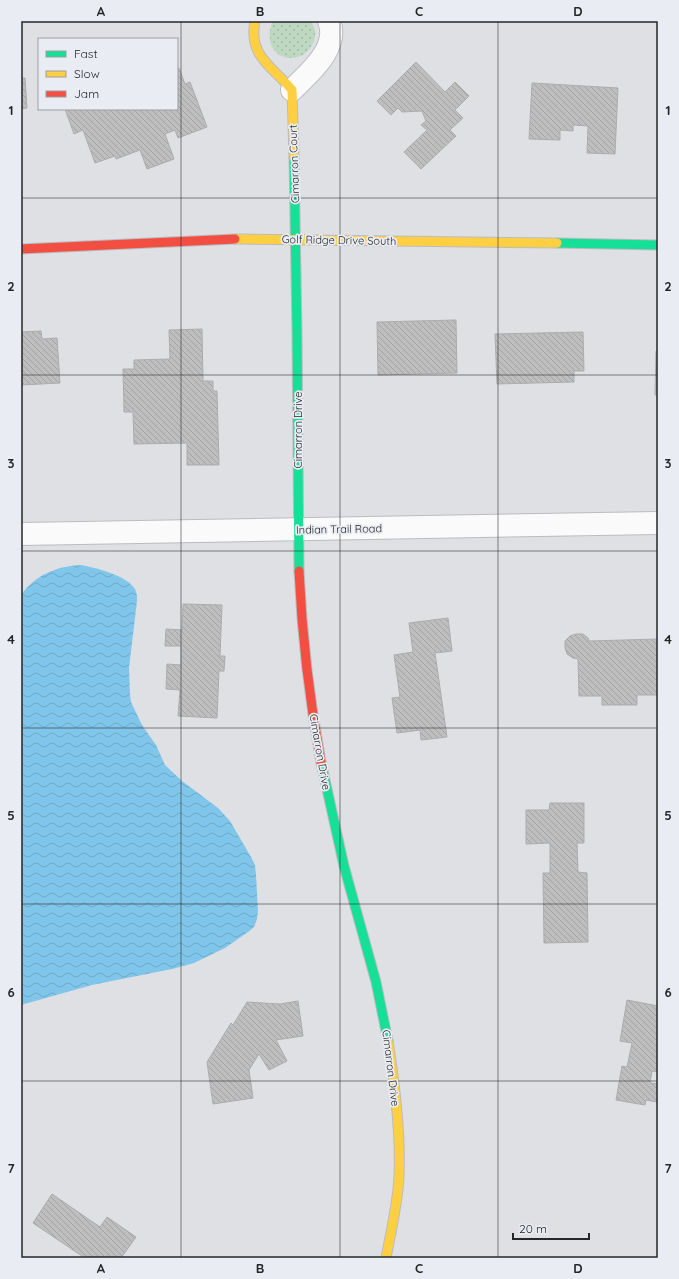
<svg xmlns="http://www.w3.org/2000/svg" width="679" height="1279" viewBox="0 0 679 1279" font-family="Quicksand,sans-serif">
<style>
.grass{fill:url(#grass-dots)}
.water{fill:url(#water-waves)}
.building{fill:url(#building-back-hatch);stroke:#acacad}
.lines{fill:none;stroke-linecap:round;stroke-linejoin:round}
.street-casing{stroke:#bbbcbf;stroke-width:24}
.fast-casing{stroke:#bbbcbf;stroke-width:11}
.slow-casing{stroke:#bbbcbf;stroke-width:11}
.jam-casing{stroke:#bbbcbf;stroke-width:11}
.street{stroke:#fafafb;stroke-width:22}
.fast{stroke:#16e098;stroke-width:9}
.slow{stroke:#ffcf43;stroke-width:9}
.jam{stroke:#f24e42;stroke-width:9}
.grid{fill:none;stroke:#252628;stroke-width:1;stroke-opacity:0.55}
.labels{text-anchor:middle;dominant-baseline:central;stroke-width:3.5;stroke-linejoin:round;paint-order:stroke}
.street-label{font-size:11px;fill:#252628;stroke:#e9ecf2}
.neatline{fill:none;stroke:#252628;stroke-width:1.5}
.grid-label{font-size:13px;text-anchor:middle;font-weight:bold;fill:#252628}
</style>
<defs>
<pattern id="grass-dots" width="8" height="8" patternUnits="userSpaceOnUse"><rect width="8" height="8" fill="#bed9c1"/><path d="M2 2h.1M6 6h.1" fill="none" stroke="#a3baa6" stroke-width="1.8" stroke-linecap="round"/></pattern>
<pattern id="water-waves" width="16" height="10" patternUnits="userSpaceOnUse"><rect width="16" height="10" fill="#80c6ea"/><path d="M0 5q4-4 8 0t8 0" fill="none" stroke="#6eaac9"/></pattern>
<pattern id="building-back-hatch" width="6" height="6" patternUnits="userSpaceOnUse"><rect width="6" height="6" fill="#bebebf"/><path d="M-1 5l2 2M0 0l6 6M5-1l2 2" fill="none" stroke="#a3a3a4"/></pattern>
</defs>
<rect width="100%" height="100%" fill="#dee0e3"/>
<!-- grass -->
<path class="grass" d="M 273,21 L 311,21 C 312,24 314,27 315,30 C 317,43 306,58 292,58 C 271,58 265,37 273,21 Z"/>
<!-- water -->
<path class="water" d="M 81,565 C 96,568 126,575 135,589 C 137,593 137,597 137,601 L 129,668 L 130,694 L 131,702 L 142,725 L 156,745 L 165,765 L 182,781 L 218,808 L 230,821 L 251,857 L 255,865 L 256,875 L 258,911 L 257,919 L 254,927 L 248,932 L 225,948 L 194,963 L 172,969 L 92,985 L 21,1005 L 21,595 C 35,575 57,566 81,565 Z"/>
<!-- building -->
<path class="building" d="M 416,62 L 445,92 L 455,82 L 469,96 L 455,110 L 463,118 L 450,130 L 456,136 L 421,169 L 404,152 L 427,130 L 421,125 L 426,121 L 422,111 L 402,112 L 398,108 L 391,115 L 377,101 Z
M 179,68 L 185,84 L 190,82 L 207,127 L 178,138 L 175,130 L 165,134 L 174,159 L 147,169 L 140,150 L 116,159 L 115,156 L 95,163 L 83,130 L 74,134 L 65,109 L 177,109 L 177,69 Z
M 21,78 L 25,78 L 27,108 L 21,109 Z
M 532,83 L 618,88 L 615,154 L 587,153 L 588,126 L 573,125 L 573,131 L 560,130 L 560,140 L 529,139 Z
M 456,320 L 457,373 L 378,375 L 377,322 Z
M 202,329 L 203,381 L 213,381 L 213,391 L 217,391 L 219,465 L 187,465 L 187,443 L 134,444 L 133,412 L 124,412 L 123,369 L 134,369 L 134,360 L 170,359 L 169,330 Z
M 41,331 L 42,339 L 57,338 L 60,383 L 21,385 L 21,332 Z
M 583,332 L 584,371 L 574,371 L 574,382 L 497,384 L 495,334 Z
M 656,351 L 658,351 L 658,395 L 655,395 Z
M 183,604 L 222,605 L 220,656 L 225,656 L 224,671 L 219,671 L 217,718 L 178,716 L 180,690 L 166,689 L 167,664 L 181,665 L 181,646 L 165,646 L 166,629 L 182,630 Z
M 448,618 L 452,651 L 435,653 L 447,737 L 421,740 L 420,730 L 397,733 L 392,698 L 400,697 L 394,655 L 413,652 L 409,623 Z
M 576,634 L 583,634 L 588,638 L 589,641 L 658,639 L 658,695 L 637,695 L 637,705 L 602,705 L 602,696 L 579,696 L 578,659 L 573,658 L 567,654 L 565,648 L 565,641 L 570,636 Z
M 550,803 L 584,803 L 584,843 L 577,843 L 578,872 L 587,873 L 588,942 L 544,943 L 543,873 L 550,873 L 550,843 L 526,844 L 526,810 L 549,810 Z
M 627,1000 L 658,1006 L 658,1072 L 652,1071 L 650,1083 L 658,1084 L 657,1102 L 646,1100 L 645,1105 L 616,1100 L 622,1066 L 627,1067 L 632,1043 L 620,1041 Z
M 298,1001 L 303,1036 L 276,1040 L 287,1061 L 269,1070 L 259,1054 L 249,1070 L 253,1098 L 213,1104 L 207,1062 L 231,1023 L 233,1025 L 247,1002 L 280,1004 Z
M 52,1194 L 100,1227 L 107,1217 L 136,1237 L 121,1258 L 85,1258 L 33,1223 Z"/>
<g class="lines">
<defs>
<path id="street" d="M 292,90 C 309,73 340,48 329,21
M 21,534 L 658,523"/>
<path id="fast" d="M 294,157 L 297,334 L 299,571
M 557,243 L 658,245
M 321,762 L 344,866 L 376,982 L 388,1041"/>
<path id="slow" d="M 255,21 C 248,56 272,66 292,90 L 294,157
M 235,239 L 557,243
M 386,1258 C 391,1231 398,1203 399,1176 C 401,1131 395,1085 388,1041"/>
<path id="jam" d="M 21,249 L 235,239
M 299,571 C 302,635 309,698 321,762"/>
</defs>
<!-- street casing -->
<use href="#street" class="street-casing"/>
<!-- fast casing -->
<use href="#fast" class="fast-casing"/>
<!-- slow casing -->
<use href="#slow" class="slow-casing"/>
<!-- jam casing -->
<use href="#jam" class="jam-casing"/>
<!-- street -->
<use href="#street" class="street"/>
<!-- fast -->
<use href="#fast" class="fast"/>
<!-- slow -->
<use href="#slow" class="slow"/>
<!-- jam -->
<use href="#jam" class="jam"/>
</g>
<!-- grid -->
<path class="grid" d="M 181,21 L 181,1258M 340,21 L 340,1258M 498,21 L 498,1258M 21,198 L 658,198M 21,375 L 658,375M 21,551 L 658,551M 21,728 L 658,728M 21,904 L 658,904M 21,1081 L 658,1081"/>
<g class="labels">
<!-- street labels -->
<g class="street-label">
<text transform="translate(294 164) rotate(-92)">Cimarron Court</text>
<text transform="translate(339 240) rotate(1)">Golf Ridge Drive South</text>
<text transform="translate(298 430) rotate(-90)">Cimarron Drive</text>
<text transform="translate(339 529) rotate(-1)">Indian Trail Road</text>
<text transform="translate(320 752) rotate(80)">Cimarron Drive</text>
<text transform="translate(391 1068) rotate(83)">Cimarron Drive</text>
</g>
</g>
<!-- border -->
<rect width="679" height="1279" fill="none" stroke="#e9ecf2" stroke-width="44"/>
<!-- legend -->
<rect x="38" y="38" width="140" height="72" fill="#e9ecf2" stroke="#9b9da1"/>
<rect x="46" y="51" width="20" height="6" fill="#16e098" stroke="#9b9da1"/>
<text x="74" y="58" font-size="12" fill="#252628">Fast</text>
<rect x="46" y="71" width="20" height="6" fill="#ffcf43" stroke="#9b9da1"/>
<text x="74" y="78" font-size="12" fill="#252628">Slow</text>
<rect x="46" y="91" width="20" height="6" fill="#f24e42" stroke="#9b9da1"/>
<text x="74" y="98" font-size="12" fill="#252628">Jam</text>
<!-- scale -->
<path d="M513 1233v6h76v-6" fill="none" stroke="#252628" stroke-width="2"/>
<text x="519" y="1233" font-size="12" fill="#252628" stroke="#e9ecf2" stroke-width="3" paint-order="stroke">20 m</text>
<rect x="22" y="22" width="635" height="1235" class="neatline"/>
<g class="grid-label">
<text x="101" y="16">A</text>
<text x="260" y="16">B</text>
<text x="419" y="16">C</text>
<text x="578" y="16">D</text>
<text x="11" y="115">1</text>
<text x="668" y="115">1</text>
<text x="11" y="291">2</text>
<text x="668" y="291">2</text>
<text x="11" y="468">3</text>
<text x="668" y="468">3</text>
<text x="11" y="644">4</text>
<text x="668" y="644">4</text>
<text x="11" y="820">5</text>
<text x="668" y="820">5</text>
<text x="11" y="997">6</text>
<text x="668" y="997">6</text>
<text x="11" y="1173">7</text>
<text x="668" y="1173">7</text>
<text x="101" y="1273">A</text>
<text x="260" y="1273">B</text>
<text x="419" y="1273">C</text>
<text x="578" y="1273">D</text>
</g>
</svg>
